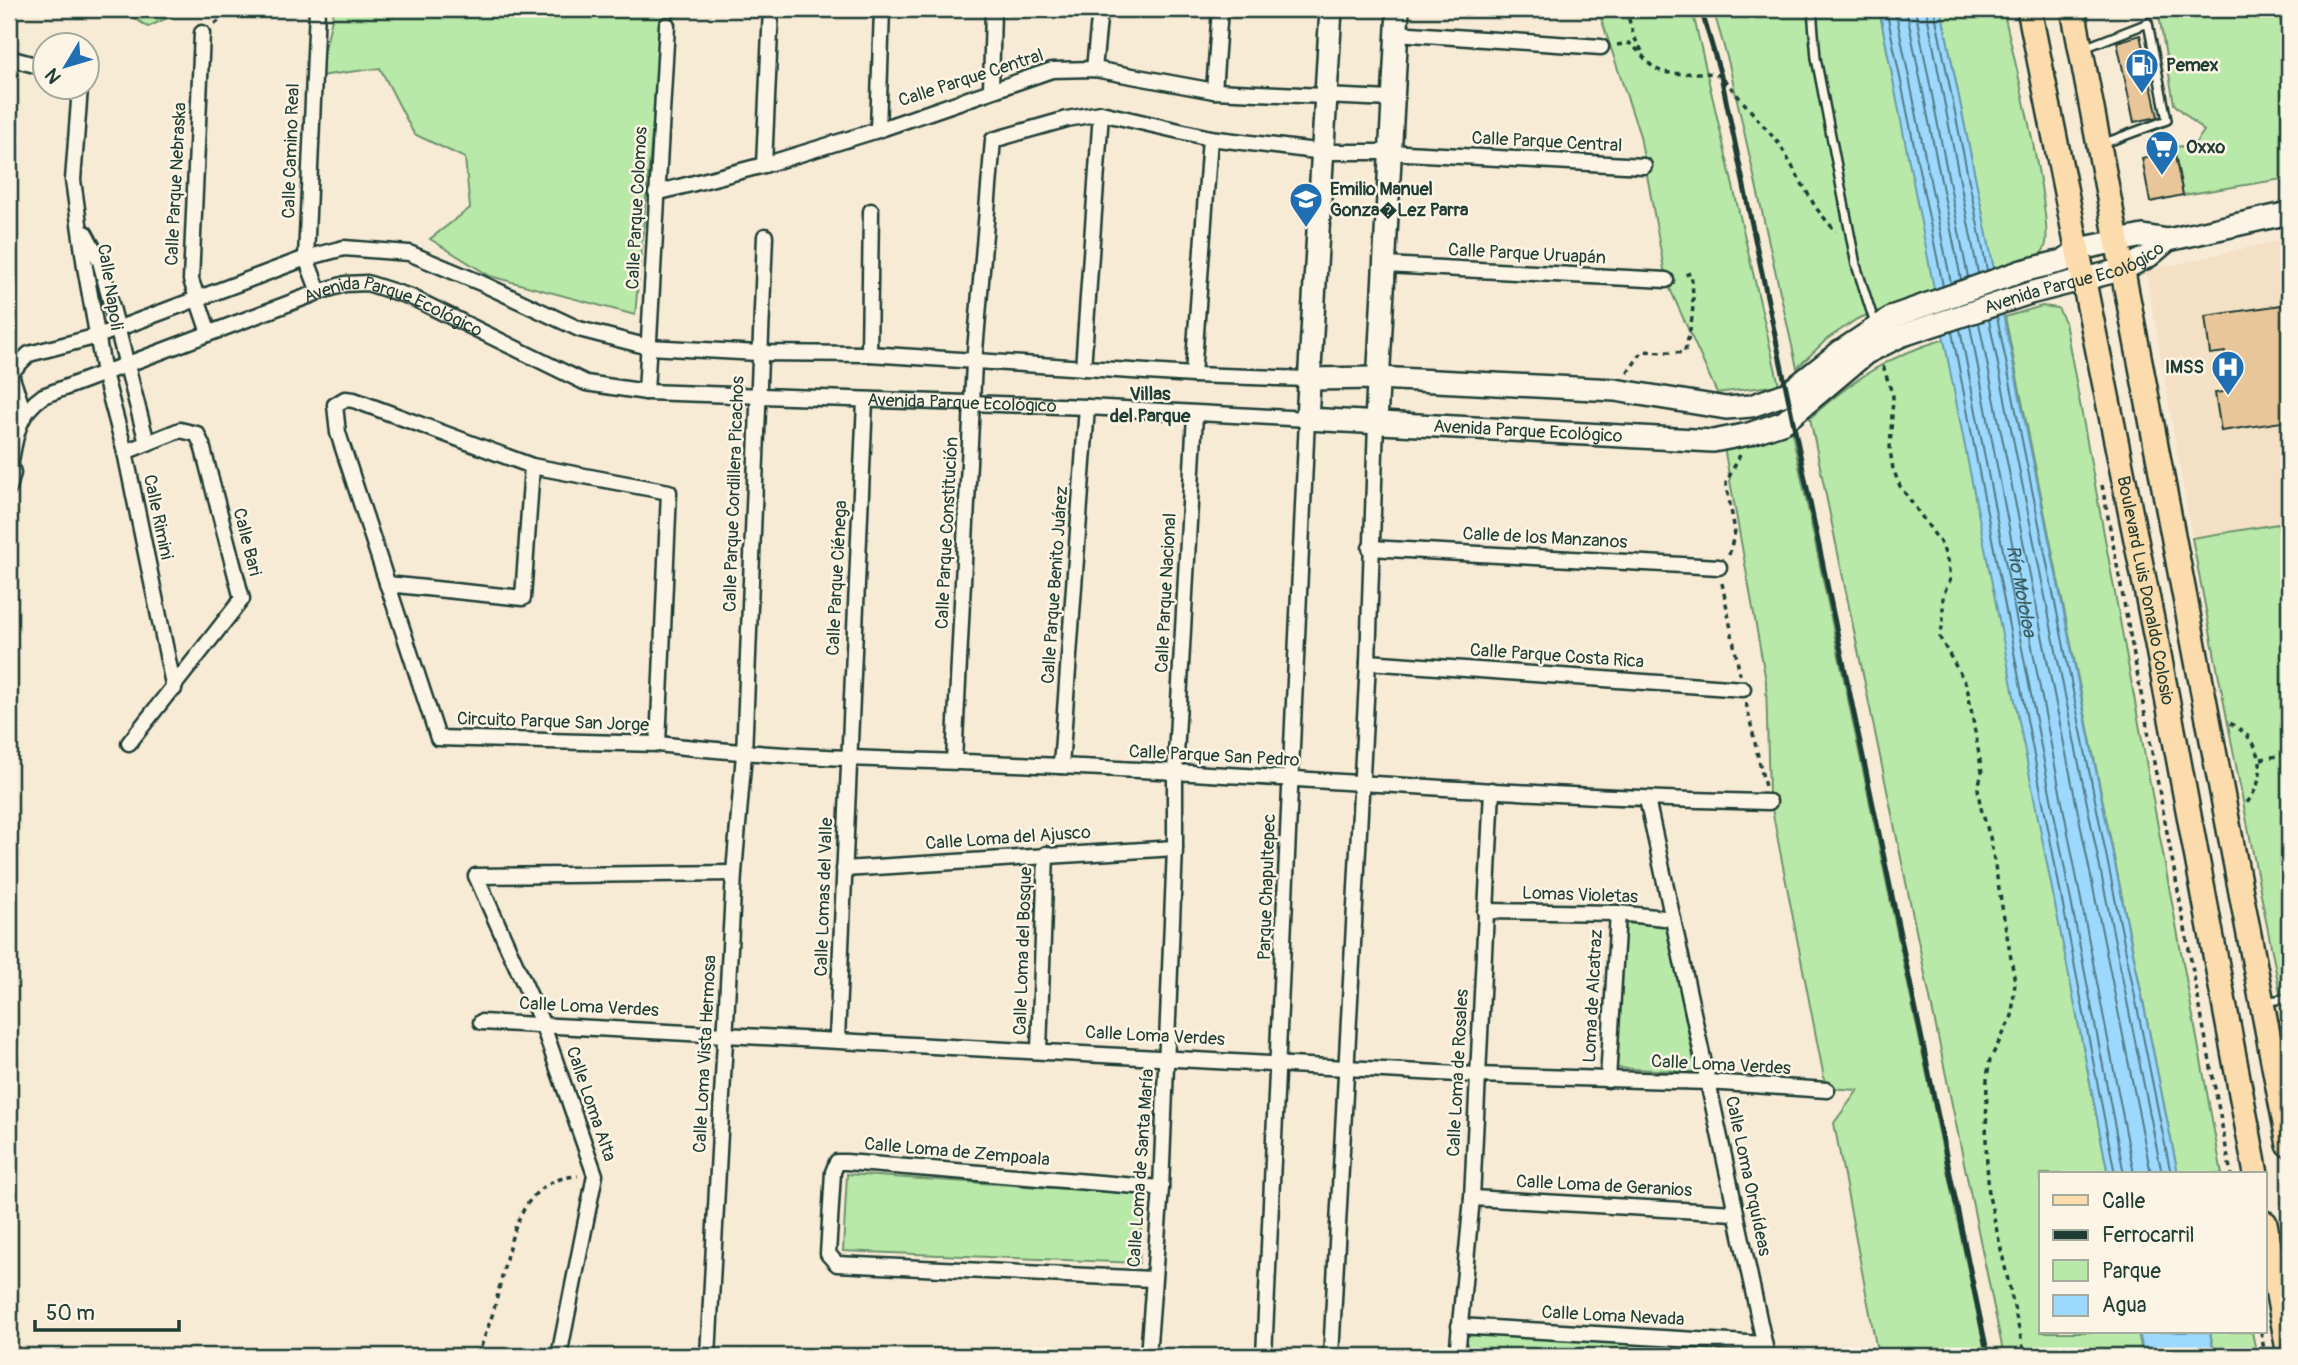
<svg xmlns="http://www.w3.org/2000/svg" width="2298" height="1365" viewBox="0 0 2298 1365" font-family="Pangolin,sans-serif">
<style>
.built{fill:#f4e0c4}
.green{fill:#b9e9a8;stroke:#6c936e;stroke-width:2}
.water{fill:#9dd9fe;stroke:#6b9bad;stroke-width:2}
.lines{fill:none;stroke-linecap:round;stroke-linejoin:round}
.shore{stroke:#517b85;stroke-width:2}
.building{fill:#e9c59a;stroke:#1f3d34;stroke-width:2}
.lane-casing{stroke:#1f3d34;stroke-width:12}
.street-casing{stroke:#1f3d34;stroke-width:19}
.secondary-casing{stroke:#1f3d34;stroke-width:26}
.primary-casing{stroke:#1f3d34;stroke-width:28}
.path{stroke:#1f3d34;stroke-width:3.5;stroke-dasharray:5 5;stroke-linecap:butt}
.lane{stroke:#fcf5e5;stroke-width:7}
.street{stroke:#fcf5e5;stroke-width:14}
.secondary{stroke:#fcf5e5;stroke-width:21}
.primary{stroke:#fcdcac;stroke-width:23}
.rail{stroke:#1f3d34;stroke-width:5}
.labels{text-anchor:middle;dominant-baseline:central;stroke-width:5;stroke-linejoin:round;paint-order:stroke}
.poi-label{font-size:18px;font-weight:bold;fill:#1f3d34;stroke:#fcf5e5;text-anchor:start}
.street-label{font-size:18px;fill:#1f3d34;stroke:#fcf5e5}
.neighbourhood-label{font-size:19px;font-weight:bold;fill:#1f3d34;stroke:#fcf5e5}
.water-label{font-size:19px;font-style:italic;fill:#385c5c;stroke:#fcf5e5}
</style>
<rect width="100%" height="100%" fill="#f8ebd6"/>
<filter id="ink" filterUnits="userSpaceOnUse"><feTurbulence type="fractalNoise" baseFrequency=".0143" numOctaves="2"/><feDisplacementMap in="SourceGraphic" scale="14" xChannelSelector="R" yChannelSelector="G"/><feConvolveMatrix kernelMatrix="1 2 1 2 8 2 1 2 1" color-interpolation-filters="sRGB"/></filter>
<g filter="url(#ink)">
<!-- built -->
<path class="built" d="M 2289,238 L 2289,980 L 2279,982 L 2192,538 L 2146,271 Z"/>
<!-- green -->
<path class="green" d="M 121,9 L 186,9 L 148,27 Z
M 334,9 L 712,9 L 663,18 L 635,315 L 490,276 L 430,239 L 470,208 L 465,158 L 414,134 L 380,68 L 319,76 Z
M 1598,9 L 1692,9 L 1779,385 L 1717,393 L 1666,280 L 1640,136 Z
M 1713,9 L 1879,9 L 1936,290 L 1857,319 L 1827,339 L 1797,368 L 1729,64 Z
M 1941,9 L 2003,9 C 2011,45 2055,223 2045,247 C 2039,263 2010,269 1995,275 Z
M 2158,9 L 2278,9 L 2289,59 L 2289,178 L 2183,195 L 2174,147 L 2194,145 L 2204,131 L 2174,104 Z
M 2042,306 L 2058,308 L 2065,322 L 2222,1174 L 2178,1174 L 2005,317 Z
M 1945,339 L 2108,1174 L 2041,1174 L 2041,1332 L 2138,1332 L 2143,1356 L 2004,1356 L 1810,418 C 1855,378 1888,356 1945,339 Z
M 1790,423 L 1986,1356 L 1878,1356 L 1834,1123 L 1858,1090 L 1826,1088 L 1769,794 L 1766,681 L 1722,436 Z
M 2278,524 L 2289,581 L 2289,1039 L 2192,538 Z
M 1622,923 L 1668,926 L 1696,1072 L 1613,1068 Z
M 847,1174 L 1143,1194 L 1139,1263 L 843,1251 Z
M 1464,1327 L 1763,1346 L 1765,1356 L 1462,1356 Z
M 2210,1332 L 2252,1332 L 2257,1356 L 2215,1356 Z"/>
<!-- water -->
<path class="water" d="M 1879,9 L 1941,9 L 2178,1174 L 2108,1174 Z
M 2139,1332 L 2210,1332 L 2214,1356 L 2144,1356 Z"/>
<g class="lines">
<!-- shore -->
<g class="shore">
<path d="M 1886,9 L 1943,286"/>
<path d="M 1895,9 L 1951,283"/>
<path d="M 1906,9 L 1961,279"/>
<path d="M 1915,9 L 1968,277"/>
<path d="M 1926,9 L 1978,273"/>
<path d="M 1934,9 L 1987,270"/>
<path d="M 1997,317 L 2171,1174"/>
<path d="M 1989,320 L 2162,1174"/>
<path d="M 1979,323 L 2151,1174"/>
<path id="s1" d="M 1970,326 L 2134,1174"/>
<path d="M 1960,329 L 2124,1174"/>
<path d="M 1952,332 L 2115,1174"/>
</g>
</g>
<!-- building -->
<path class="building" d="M 2140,35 L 2158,117 L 2134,122 L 2117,42 Z
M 2174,151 L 2183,195 L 2150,202 L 2142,158 Z
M 2289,304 L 2289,421 L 2221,431 L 2215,393 L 2231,391 L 2225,352 L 2210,354 L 2205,316 Z"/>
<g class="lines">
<defs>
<path id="lane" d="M 1812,9 L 1816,58 L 1856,265 L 1876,327
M 2084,48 L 2148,23 L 2167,120 L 2102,144
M 2264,1002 L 2289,998"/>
<g id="street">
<path d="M 317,9 L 306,258 L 319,292"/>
<path d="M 202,33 L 191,280 L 209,333"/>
<path d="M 1396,33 L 1601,47"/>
<path d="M 9,58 L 46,68"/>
<path d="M 1094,69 L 1100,9"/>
<path d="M 80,88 L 73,180 L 85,267 L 104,373 L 125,452 L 174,689"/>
<path d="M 991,89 L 993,9"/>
<path d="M 1214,91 L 1220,9"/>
<path d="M 878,130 L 882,9"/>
<path d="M 764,165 L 771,9"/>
<path d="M 656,193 L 764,165 L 878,130 L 1052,70 L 1094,69 L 1214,91 L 1391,99"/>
<path d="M 85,233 L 100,261 L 147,443"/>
<path d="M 1386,265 L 1666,280"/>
<path d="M 869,354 L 871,211"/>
<path d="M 1083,368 L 1101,113"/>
<path d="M 10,372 L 24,413"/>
<path d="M 1193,375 L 1210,138"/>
<path d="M 9,383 L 11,372 L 29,354 L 98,336 L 306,258 L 344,248 L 409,253 L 481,283 L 579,329 L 649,347 L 758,353 L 869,354 L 1193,375 L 1308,379"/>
<path d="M 646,392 L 667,25"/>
<path d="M 345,399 L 354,400 L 532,466 L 669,492 L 658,744 L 438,738 L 338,433 L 335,405 Z"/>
<path d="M 125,452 L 180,430 L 197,434 L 202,445 L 242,599 L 129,743"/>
<path id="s2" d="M 10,467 C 15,438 17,414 43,396 L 319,292 L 345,284 L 367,283 L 411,297 L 586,383 L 646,392 L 1087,407 L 1307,419 L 1264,1356"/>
<path d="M 9,488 L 13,473 L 10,462"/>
<path d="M 1370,548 L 1719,567"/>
<path d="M 387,584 L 523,598 L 532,466"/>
<path d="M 1368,662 L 1743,689"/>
<path d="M 658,744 C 791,760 926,759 1060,766 C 1296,777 1532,797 1769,802"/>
<path d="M 954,761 L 974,363 L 993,140 L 1067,119 L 1101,113 L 1210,138 L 1324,152 L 1388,152 L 1644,166"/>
<path d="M 1061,766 L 1087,407"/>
<path d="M 1647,799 L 1767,1356"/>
<path d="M 844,869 L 1175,848"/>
<path d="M 1485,911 L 1618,913 L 1673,919"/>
<path d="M 481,1022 L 1477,1075 L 1708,1082 L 1827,1090"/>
<path d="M 837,1039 L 865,401"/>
<path d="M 1039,1050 L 1046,854"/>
<path d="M 1608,1080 L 1618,913"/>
<path d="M 1472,1198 L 1734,1213"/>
<path d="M 1152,1279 L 837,1264 L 828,1254 L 833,1172 L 837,1162 L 846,1162 L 1161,1188"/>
<path d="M 1459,1326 L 1764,1344"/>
<path d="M 559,1356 L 595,1175 L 542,1023 L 476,876 L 734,873"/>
<path d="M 708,1356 L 734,873 L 744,754 L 765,236"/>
<path d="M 1148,1356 L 1161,1188 L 1175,848 L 1175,773 L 1195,415"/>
<path d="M 1331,1356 L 1368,662 L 1376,422"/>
<path d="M 1457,1356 L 1472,1198 L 1492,790"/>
</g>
<g id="secondary">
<path id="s3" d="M 1331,9 L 1307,419 L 1713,441 L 1749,434 L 1784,422 L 1866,353 L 1900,336 L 2030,293 L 2124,269 L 2149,256 L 2168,240"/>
<path d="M 1308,379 L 1377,378 L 1615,390 L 1726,408 L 1751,406 L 1788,393 L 1841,351 L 1894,316 L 2022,271 L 2063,261 L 2079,249 L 2143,236 L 2168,240 L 2289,213"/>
<path d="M 1376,422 L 1398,9"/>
</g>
<g id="primary">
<path id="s4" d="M 2029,9 L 2157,644 L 2256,1174"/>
<path d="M 2073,9 L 2289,1145"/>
<path d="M 2265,1223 L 2289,1355"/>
</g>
</defs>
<!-- lane casing -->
<use href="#lane" class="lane-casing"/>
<!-- street casing -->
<use href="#street" class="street-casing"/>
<!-- secondary casing -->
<use href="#secondary" class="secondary-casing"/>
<!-- primary casing -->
<use href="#primary" class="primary-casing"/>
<!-- path -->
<path class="path" d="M 1626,9 L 1634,37 L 1642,51
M 215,24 L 220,20 L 223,9
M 1617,45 L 1629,43 C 1640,51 1645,60 1653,67 C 1671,80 1701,68 1721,76 L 1780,145 L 1816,208 L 1836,232
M 1883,366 L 1893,396 L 1890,450 L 1893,469 L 1900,486 L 1942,545 L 1948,563 L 1950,580 L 1943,595 L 1943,622 L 1940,638 L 1967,686 L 1982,772 L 1978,788 L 1980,805 L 1990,837 L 2015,982 L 2012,1016 L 1990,1060 L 1987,1077 L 1986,1146 L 1989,1196 L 2025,1356
M 1627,373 L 1643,351 L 1684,353 C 1693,325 1695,302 1691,273 L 1682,276
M 2102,485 L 2231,1174
M 1729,555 L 1735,531 L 1726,483 L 1740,455
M 1722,583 L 1740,675
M 1746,703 L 1765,787
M 2230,723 C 2264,741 2270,776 2245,805
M 2261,759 L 2289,754
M 2261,1332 L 2265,1356
M 478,1356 C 483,1339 491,1322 495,1305 C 509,1256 512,1179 578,1176"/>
<!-- lane -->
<use href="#lane" class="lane"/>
<!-- street -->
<use href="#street" class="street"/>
<!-- secondary -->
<use href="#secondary" class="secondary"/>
<!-- primary -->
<use href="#primary" class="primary"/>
<!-- rail -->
<path class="rail" d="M 1701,9 L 1721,76 L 1988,1356"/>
</g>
</g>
<!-- icons -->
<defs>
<symbol id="fuel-pin" viewBox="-11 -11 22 30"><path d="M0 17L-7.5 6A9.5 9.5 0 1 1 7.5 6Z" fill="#1f6fb2" stroke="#fcf5e5"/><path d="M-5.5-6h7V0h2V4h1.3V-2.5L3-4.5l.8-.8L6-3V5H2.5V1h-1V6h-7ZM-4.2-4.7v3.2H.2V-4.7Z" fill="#fff"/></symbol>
<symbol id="supermarket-pin" viewBox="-11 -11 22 30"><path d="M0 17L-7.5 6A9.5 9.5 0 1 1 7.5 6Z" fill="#1f6fb2" stroke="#fcf5e5"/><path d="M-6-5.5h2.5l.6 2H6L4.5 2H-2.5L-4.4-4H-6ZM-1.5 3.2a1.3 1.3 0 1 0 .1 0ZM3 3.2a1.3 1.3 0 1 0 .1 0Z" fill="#fff"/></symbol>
<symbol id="school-pin" viewBox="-11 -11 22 30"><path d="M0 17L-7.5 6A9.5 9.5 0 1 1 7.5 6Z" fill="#1f6fb2" stroke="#fcf5e5"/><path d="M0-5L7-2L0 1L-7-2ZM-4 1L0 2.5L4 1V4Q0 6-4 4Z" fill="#fff"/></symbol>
<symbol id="hospital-pin" viewBox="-11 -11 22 30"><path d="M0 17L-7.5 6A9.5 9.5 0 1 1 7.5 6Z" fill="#1f6fb2" stroke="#fcf5e5"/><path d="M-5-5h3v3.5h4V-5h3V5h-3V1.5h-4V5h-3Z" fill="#fff"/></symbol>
</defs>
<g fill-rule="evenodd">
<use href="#fuel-pin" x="2123" y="46" width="38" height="52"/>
<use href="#supermarket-pin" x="2143" y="128" width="38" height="52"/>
<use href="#school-pin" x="1287" y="180" width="38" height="52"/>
<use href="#hospital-pin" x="2209" y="348" width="38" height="52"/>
</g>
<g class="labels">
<!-- poi labels -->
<g class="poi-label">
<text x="2166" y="65">Pemex</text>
<text x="2186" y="147">Oxxo</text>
<text x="1330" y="189">Emilio Manuel<tspan x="1330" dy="21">Gonza�Lez Parra</tspan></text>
<text x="2204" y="367" text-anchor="end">IMSS</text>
</g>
<!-- street labels -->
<g class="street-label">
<text transform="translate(971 78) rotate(-18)">Calle Parque Central</text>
<text transform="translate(1547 142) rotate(3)">Calle Parque Central</text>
<text transform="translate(291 151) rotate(-88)">Calle Camino Real</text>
<text transform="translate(176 184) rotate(-87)">Calle Parque Nebraska</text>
<text transform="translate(637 208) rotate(-87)">Calle Parque Colomos</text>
<text transform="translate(1527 254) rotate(3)">Calle Parque Uruapán</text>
<text stroke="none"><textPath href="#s3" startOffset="1220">Avenida Parque Ecológico</textPath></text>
<text transform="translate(110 287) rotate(81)">Calle Napoli</text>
<text stroke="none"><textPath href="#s2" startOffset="455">Avenida Parque Ecológico</textPath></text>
<text stroke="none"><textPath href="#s2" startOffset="1043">Avenida Parque Ecológico</textPath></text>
<text stroke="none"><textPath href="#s3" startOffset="632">Avenida Parque Ecológico</textPath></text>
<text transform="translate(734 494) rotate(-88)">Calle Parque Cordillera Picachos</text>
<text transform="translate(158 517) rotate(78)">Calle Rimini</text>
<text transform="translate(947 533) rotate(-87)">Calle Parque Constitución</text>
<text transform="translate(1545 538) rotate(3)">Calle de los Manzanos</text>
<text transform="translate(247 542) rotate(76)">Calle Bari</text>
<text transform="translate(837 578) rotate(-87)">Calle Parque Ciénega</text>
<text transform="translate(1055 585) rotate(-86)">Calle Parque Benito Juárez</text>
<text stroke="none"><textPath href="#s4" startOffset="593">Boulevard Luis Donaldo Colosio</textPath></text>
<text transform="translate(1166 593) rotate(-87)">Calle Parque Nacional</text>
<text transform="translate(1557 656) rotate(4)">Calle Parque Costa Rica</text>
<text transform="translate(553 722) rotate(2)">Circuito Parque San Jorge</text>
<text transform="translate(1214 756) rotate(3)">Calle Parque San Pedro</text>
<text transform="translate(1008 838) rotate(-4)">Calle Loma del Ajusco</text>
<text transform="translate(1267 887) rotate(-88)">Parque Chapultepec</text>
<text transform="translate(1580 895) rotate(2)">Lomas Violetas</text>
<text transform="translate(824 897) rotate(-88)">Calle Lomas del Valle</text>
<text transform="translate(1023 951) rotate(-88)">Calle Loma del Bosque</text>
<text transform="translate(1593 996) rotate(-87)">Loma de Alcatraz</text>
<text transform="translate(589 1007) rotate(3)">Calle Loma Verdes</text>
<text transform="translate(1155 1036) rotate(3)">Calle Loma Verdes</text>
<text transform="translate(705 1054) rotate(-87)">Calle Loma Vista Hermosa</text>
<text transform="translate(1721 1065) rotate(3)">Calle Loma Verdes</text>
<text transform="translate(1458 1073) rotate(-87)">Calle Loma de Rosales</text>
<text transform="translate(591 1104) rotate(71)">Calle Loma Alta</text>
<text transform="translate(957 1152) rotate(5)">Calle Loma de Zempoala</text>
<text transform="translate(1141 1168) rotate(-86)">Calle Loma de Santa María</text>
<text transform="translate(1748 1176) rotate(78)">Calle Loma Orquídeas</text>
<text transform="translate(1604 1186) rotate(3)">Calle Loma de Geranios</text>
<text transform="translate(1613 1316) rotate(3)">Calle Loma Nevada</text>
</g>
<!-- neighbourhood labels -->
<g class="neighbourhood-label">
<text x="1150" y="394">Villas<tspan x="1150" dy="22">del Parque</tspan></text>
</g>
<!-- water labels -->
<g class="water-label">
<text stroke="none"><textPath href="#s1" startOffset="270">Río Mololoa</textPath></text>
</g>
</g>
<!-- margin -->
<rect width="2298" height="1365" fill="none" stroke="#fcf5e5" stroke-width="35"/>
<rect x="18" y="18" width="2263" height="1330" fill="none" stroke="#1f3d34" stroke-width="2.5" filter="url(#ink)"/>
<!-- legend -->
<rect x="2039" y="1172" width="228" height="161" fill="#fcf5e5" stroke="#a4ab9e" stroke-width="2"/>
<rect x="2053" y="1195" width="35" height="10" fill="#fcdcac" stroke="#a4ab9e" stroke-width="2"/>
<text x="2102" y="1208" font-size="21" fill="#1f3d34">Calle</text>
<rect x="2053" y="1230" width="35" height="10" fill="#1f3d34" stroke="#a4ab9e" stroke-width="2"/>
<text x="2102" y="1242" font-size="21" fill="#1f3d34">Ferrocarril</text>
<rect x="2053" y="1260" width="35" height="21" fill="#b9e9a8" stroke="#a4ab9e" stroke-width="2"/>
<text x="2102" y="1278" font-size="21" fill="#1f3d34">Parque</text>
<rect x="2053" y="1295" width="35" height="21" fill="#9dd9fe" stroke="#a4ab9e" stroke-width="2"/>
<text x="2102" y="1312" font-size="21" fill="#1f3d34">Agua</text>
<!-- north arrow -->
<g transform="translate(66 66) rotate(232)"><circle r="33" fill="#fcf5e5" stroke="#a4ab9e" stroke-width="2"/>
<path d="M0-5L12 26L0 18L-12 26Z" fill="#1f6fb2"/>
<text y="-10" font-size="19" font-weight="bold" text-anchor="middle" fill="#1f3d34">N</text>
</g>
<!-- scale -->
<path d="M35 1320v10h144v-10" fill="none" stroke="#1f3d34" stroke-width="3.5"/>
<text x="46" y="1320" font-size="21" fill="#1f3d34" stroke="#fcf5e5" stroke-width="5" paint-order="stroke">50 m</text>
</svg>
